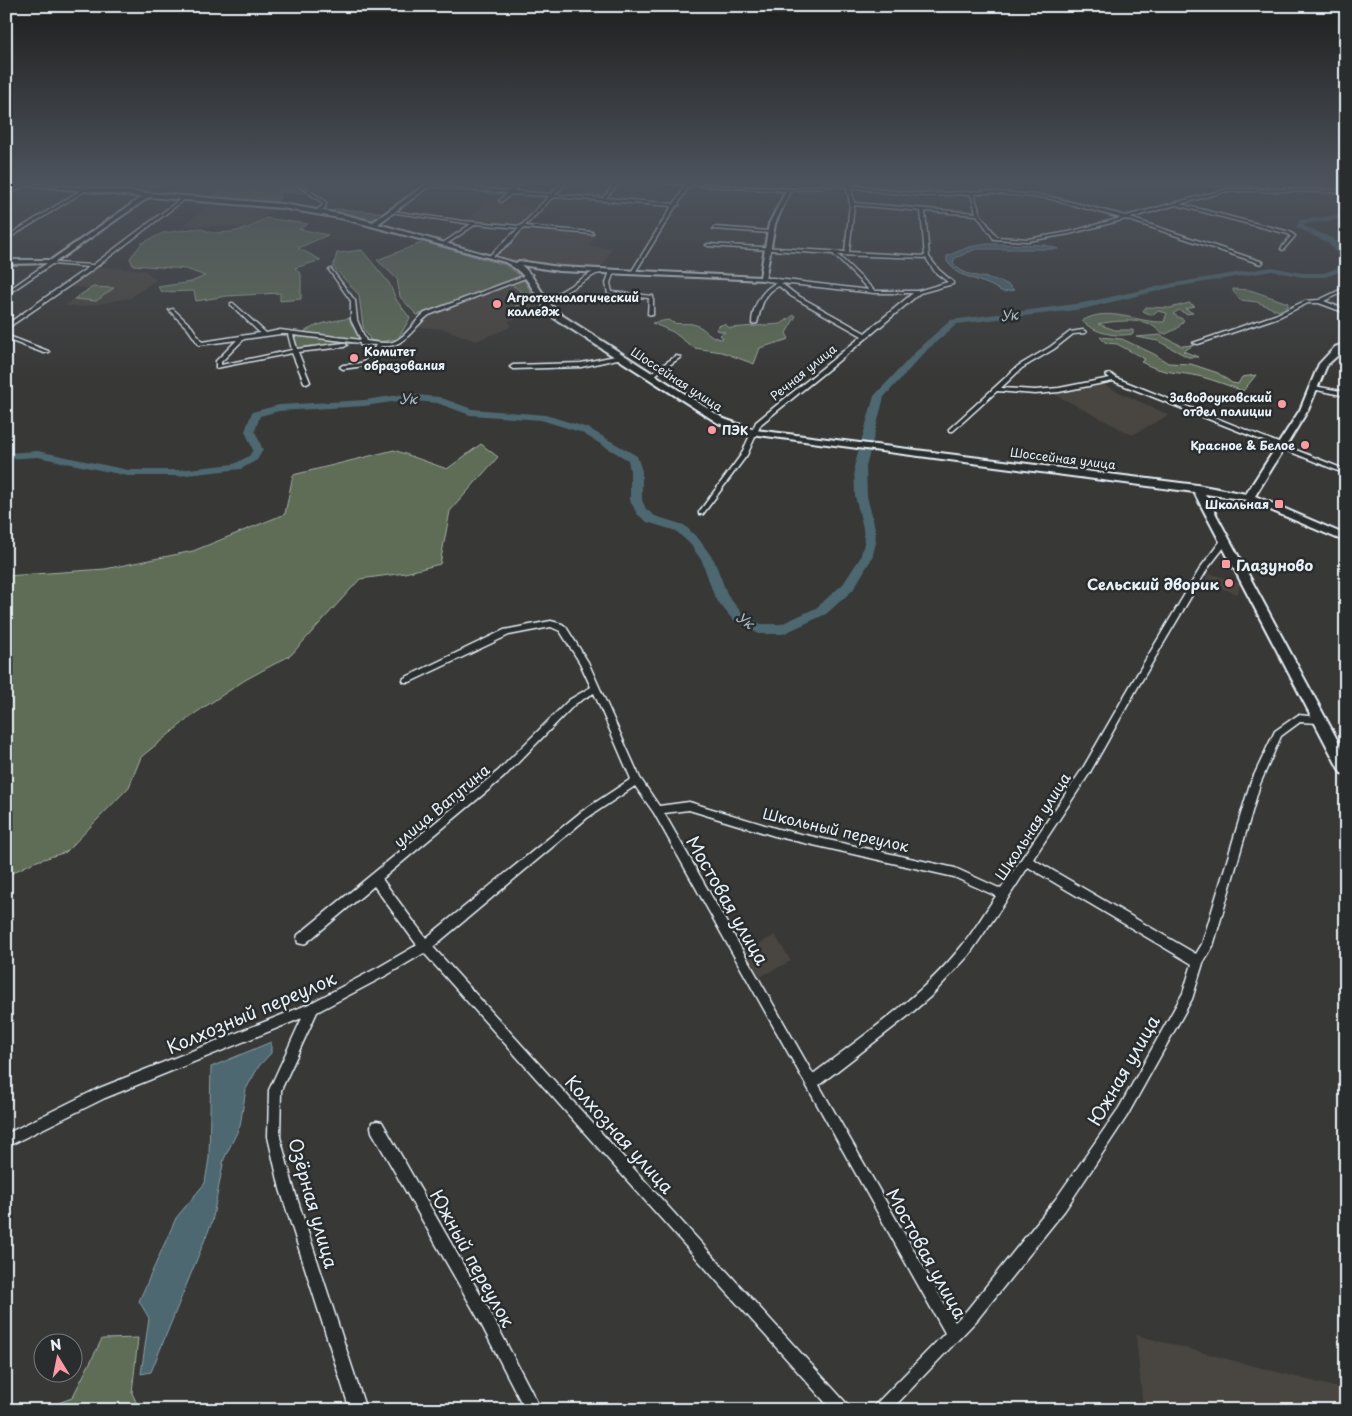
<svg xmlns="http://www.w3.org/2000/svg" width="1352" height="1416" viewBox="0 0 1352 1416" font-family="'Playpen Sans',sans-serif">
<style>
.built{fill:#48453f}
.green{fill:#5f6d56;stroke:#a4afa7}
.water{fill:#4d6771;stroke:#8b9ea7}
.lines{fill:none;stroke-linecap:round;stroke-linejoin:round}
.river{fill:#4d6771;fill-rule:evenodd}
.street-casing{stroke:#e8f1f8;stroke-width:3}
.secondary-casing{stroke:#e8f1f8;stroke-width:4}
.street{fill:#2a2d2e;fill-rule:evenodd}
.secondary{fill:#2a2d2e;fill-rule:evenodd}
.rail-casing{stroke:#e8f1f8;stroke-width:2}
.rail{stroke:#2a2d2e;stroke-width:1;stroke-dasharray:4;stroke-linecap:butt}
.poi-dot{fill:#ff9aa2;stroke:#2a2d2e;stroke-width:2}
.labels{text-anchor:middle;dominant-baseline:central;stroke-width:5;stroke-linejoin:round;paint-order:stroke}
.far-poi-label{font-size:12px;font-weight:bold;fill:#e8f1f8;stroke:#2a2d2e;text-anchor:start}
.far-street-label{font-size:12px;fill:#e8f1f8;stroke:#2a2d2e}
.far-water-label{font-size:14px;font-style:italic;fill:#aabac2;stroke:#2a2d2e}
.poi-label{font-size:15px;font-weight:bold;fill:#e8f1f8;stroke:#2a2d2e;text-anchor:start}
.street-label{font-size:15px;fill:#e8f1f8;stroke:#2a2d2e}
.near-street-label{font-size:18px;fill:#e8f1f8;stroke:#2a2d2e}
</style>
<rect width="100%" height="100%" fill="#383836"/>
<filter id="ink" filterUnits="userSpaceOnUse"><feTurbulence type="fractalNoise" baseFrequency=".02" numOctaves="2"/><feDisplacementMap in="SourceGraphic" scale="10" xChannelSelector="R" yChannelSelector="G"/><feConvolveMatrix kernelMatrix="1 2 1 2 8 2 1 2 1" color-interpolation-filters="sRGB"/></filter>
<g filter="url(#ink)">
<!-- built -->
<path class="built" d="M 209,183 L 223,183 L 218,191 L 209,197 L 187,195 L 198,189 L 205,190 Z
M 567,183 L 616,183 L 604,198 L 583,196 L 587,190 L 562,188 Z
M 731,183 L 789,183 L 787,189 L 730,185 Z
M 485,202 L 536,207 L 517,227 L 465,222 Z
M 208,205 L 277,209 L 246,228 L 183,225 Z
M 525,229 L 596,236 L 588,246 L 612,248 L 601,269 L 539,266 L 501,258 L 499,253 Z
M 97,267 L 144,270 L 156,280 L 130,298 L 80,307 L 65,305 L 88,288 L 69,287 Z
M 525,279 L 539,312 L 508,321 L 511,325 L 508,328 L 476,341 L 444,329 L 417,327 L 428,316 Z
M 1100,383 L 1169,415 L 1132,435 L 1052,393 Z
M 1208,573 L 1240,583 L 1238,594 L 1205,583 Z
M 775,935 L 791,961 L 760,977 L 745,952 Z
M 1136,1335 L 1346,1390 L 1346,1410 L 1143,1410 Z"/>
<!-- green -->
<path class="green" d="M 224,183 L 293,183 L 309,193 L 282,192 L 279,194 L 281,197 L 274,203 L 212,197 L 218,193 Z
M 857,184 L 933,189 L 951,193 C 919,195 887,191 856,186 Z
M 336,209 L 389,213 C 368,227 353,218 331,212 Z
M 266,218 L 308,224 L 299,229 L 328,235 L 298,248 L 321,260 L 295,268 L 301,274 L 301,299 L 280,301 L 280,293 L 227,296 L 196,301 L 194,291 L 162,292 L 158,287 L 191,282 L 205,276 L 186,269 L 133,265 L 130,258 L 142,243 L 163,233 L 199,228 L 212,233 L 232,232 L 248,228 Z
M 424,242 L 505,265 L 523,277 L 417,315 L 400,297 L 397,279 L 377,260 Z
M 362,250 L 389,283 L 397,301 L 410,318 L 398,339 L 372,343 L 363,327 L 359,295 L 333,267 L 337,253 Z
M 524,280 L 536,300 L 516,306 L 512,299 L 525,294 L 511,284 Z
M 93,287 L 114,288 L 96,301 L 74,299 Z
M 1233,289 L 1250,290 L 1288,303 L 1288,306 L 1279,311 L 1257,302 L 1240,300 L 1233,291 Z
M 1189,303 L 1195,306 L 1185,309 L 1193,313 L 1186,314 L 1179,310 L 1173,314 L 1184,320 L 1178,328 L 1166,334 C 1158,332 1156,327 1149,324 C 1138,319 1111,321 1098,324 L 1115,330 L 1133,330 L 1133,334 C 1116,337 1096,334 1082,321 C 1108,305 1137,323 1164,322 L 1167,313 L 1157,311 L 1152,315 L 1143,311 L 1146,307 L 1170,308 Z
M 794,315 L 796,316 L 786,333 L 789,339 L 760,348 L 754,364 L 722,352 L 694,348 L 673,332 L 652,323 L 668,320 C 677,327 686,321 696,325 C 705,328 710,338 721,339 L 723,338 L 720,335 L 725,332 L 716,330 L 718,326 L 724,324 L 730,328 L 781,324 Z
M 351,318 L 353,326 L 361,339 L 358,341 L 301,334 C 316,323 333,321 351,318 Z
M 1160,335 L 1182,346 L 1194,345 L 1183,351 L 1198,357 L 1188,357 L 1158,341 L 1136,337 Z
M 298,336 L 354,343 L 295,350 L 293,338 Z
M 1100,337 L 1122,339 L 1154,354 L 1168,363 L 1191,364 L 1218,373 L 1232,383 L 1238,384 L 1242,377 L 1256,375 L 1243,391 C 1230,386 1216,381 1202,377 C 1178,371 1166,375 1141,362 L 1145,359 L 1117,344 L 1106,343 Z
M 481,444 L 498,457 L 450,511 L 440,564 L 405,573 L 360,579 L 291,655 L 245,680 L 194,714 L 141,757 L 129,787 L 66,852 L 34,862 L 6,876 L 6,576 L 105,569 L 193,551 L 285,514 L 293,475 L 394,450 L 447,469 Z
M 138,1338 L 132,1393 L 140,1410 L 48,1410 L 50,1406 L 72,1398 L 102,1339 Z"/>
<!-- water -->
<path class="water" d="M 987,244 L 1045,245 L 1058,249 L 976,249 L 955,258 L 953,263 C 966,282 1000,273 1014,290 L 1003,292 L 990,285 L 958,273 L 947,262 L 947,256 L 969,247 Z
M 271,1042 L 271,1053 L 259,1066 L 246,1089 L 240,1126 L 224,1159 L 212,1222 L 151,1372 L 141,1374 L 149,1318 L 139,1301 L 176,1218 L 205,1183 L 209,1158 L 211,1067 Z"/>
<g class="lines">
<!-- river -->
<path class="river" d="M 1346,214 L 1346,218 L 1305,224 L 1304,226 L 1334,239 L 1346,254 L 1344,271 L 1325,277 L 1302,277 L 1272,271 L 1174,287 L 1083,309 L 957,324 L 928,349 L 884,397 L 866,467 L 867,496 L 875,528 L 876,543 L 872,558 L 853,590 L 826,614 L 783,634 L 759,634 L 732,619 L 715,598 L 702,561 L 690,544 L 676,531 L 647,522 L 637,514 L 630,500 L 630,471 L 628,460 L 580,432 L 541,420 L 470,415 L 437,403 L 405,400 L 365,406 L 279,411 L 260,416 L 255,431 L 263,450 L 257,460 L 241,469 L 178,476 L 128,476 L 38,457 L 6,459 L 6,453 L 38,451 L 128,470 L 178,470 L 234,464 L 249,456 L 253,450 L 245,431 L 252,412 L 279,405 L 365,400 L 405,394 L 439,397 L 472,409 L 546,415 L 588,428 L 637,456 L 642,471 L 642,500 L 646,509 L 655,516 L 684,525 L 698,538 L 714,560 L 728,596 L 742,613 L 761,624 L 781,624 L 816,608 L 843,584 L 860,558 L 864,543 L 863,528 L 855,496 L 854,467 L 874,396 L 922,345 L 951,320 L 1083,303 L 1174,283 L 1272,267 L 1302,273 L 1324,273 L 1337,268 L 1339,256 L 1328,243 L 1296,227 L 1300,220 Z"/>
<defs>
<path id="street" d="M 26,183 L 30,183 L 6,196 L 6,193 Z
M 180,183 L 140,186 L 138,185 L 163,183 Z
M 295,183 L 299,183 L 326,202 L 325,208 L 318,213 L 316,213 L 316,211 L 322,206 L 323,203 Z
M 518,183 L 522,183 L 513,191 L 551,194 L 562,183 L 566,183 L 555,195 L 603,198 L 615,183 L 619,183 L 606,198 L 674,204 L 687,183 L 690,184 L 678,204 L 679,205 L 676,206 L 636,271 L 634,272 L 632,271 L 672,206 L 553,197 L 525,226 L 592,232 L 593,234 L 523,228 L 511,242 L 491,258 L 489,256 L 519,228 L 476,224 L 445,245 L 443,243 L 471,224 L 390,212 L 392,211 L 462,221 L 521,226 L 549,196 L 511,194 L 501,202 L 499,201 L 507,193 L 424,186 L 426,185 L 509,191 Z
M 839,183 L 880,190 L 925,194 L 987,191 L 1047,196 L 1126,216 L 1227,189 L 1346,190 L 1346,192 L 1227,191 L 1180,204 L 1290,232 L 1295,236 L 1283,250 L 1281,249 L 1291,236 L 1288,234 L 1176,205 L 1130,218 L 1263,262 L 1261,264 L 1126,219 L 1069,234 L 1028,241 L 994,239 L 977,215 L 925,211 L 929,257 L 939,270 L 953,282 L 953,284 L 920,293 L 868,337 L 761,424 L 747,455 L 703,514 L 699,514 L 699,512 L 741,455 L 756,422 L 862,336 L 791,296 L 779,286 C 763,293 761,308 757,323 L 752,324 C 752,308 761,290 776,283 L 774,282 L 761,280 L 761,278 L 774,278 L 777,279 L 869,290 L 833,254 L 708,246 L 706,245 L 708,244 L 845,252 L 850,204 L 847,187 L 839,185 L 789,191 L 787,190 ZM 851,187 L 880,192 L 925,196 L 971,194 L 976,213 L 854,203 ZM 987,193 L 1047,198 L 1121,218 L 1069,232 L 1028,239 L 997,237 L 980,214 L 974,194 ZM 854,205 L 921,211 L 925,256 L 849,252 ZM 838,255 L 926,258 L 935,272 L 948,282 L 918,291 L 875,291 ZM 781,283 L 874,293 L 913,293 L 865,333 L 795,294 Z
M 83,189 L 86,190 L 6,240 L 6,237 Z
M 182,198 L 185,199 L 88,273 L 6,329 L 6,325 L 89,267 L 52,264 L 6,295 L 6,292 L 50,261 L 56,263 L 93,265 Z
M 714,227 L 771,231 L 773,232 L 771,233 L 713,229 Z
M 331,269 L 355,301 L 357,320 L 366,341 C 373,342 380,343 387,343 C 403,343 413,322 425,313 L 529,274 L 533,275 L 429,315 C 413,327 405,349 381,346 C 369,369 367,365 343,369 L 340,367 L 343,365 C 365,363 365,365 376,345 C 370,344 366,346 360,345 L 360,343 L 293,335 L 297,349 L 344,343 L 347,345 L 344,347 L 298,352 L 310,382 L 307,384 L 304,382 L 292,353 L 216,368 L 216,361 L 237,340 L 199,345 L 188,329 L 169,310 L 173,309 L 192,327 L 202,342 L 260,333 L 231,305 L 231,303 L 233,303 L 266,333 L 280,330 L 361,340 L 351,320 L 351,301 L 329,270 ZM 280,334 L 288,334 L 292,350 L 221,365 L 221,362 L 244,339 Z
M 605,270 L 607,270 L 607,272 L 596,274 L 557,297 L 553,296 L 593,272 Z
M 610,271 L 614,272 L 610,283 L 612,292 L 653,296 L 653,315 L 648,314 L 649,298 L 608,294 L 606,283 Z
M 1346,287 L 1346,290 L 1324,301 L 1346,310 L 1346,313 L 1319,303 L 1308,303 L 1279,317 L 1198,344 L 1193,343 L 1275,315 L 1305,301 L 1319,300 Z
M 1083,330 L 1086,332 L 1085,333 L 1073,334 L 1054,349 L 1022,368 L 1001,388 L 1035,390 L 1059,388 L 1110,378 L 1106,375 L 1111,374 L 1116,378 L 1346,470 L 1346,474 L 1113,381 L 1059,392 L 1035,394 L 997,391 L 953,431 L 949,431 L 949,429 L 1018,366 L 1050,347 L 1070,332 Z
M 6,335 L 48,351 L 49,352 L 44,353 L 6,339 Z
M 620,355 L 623,357 L 622,358 L 581,367 L 513,369 L 510,367 L 513,365 L 581,363 Z
M 676,356 L 681,357 L 652,377 L 648,377 L 648,375 Z
M 1314,386 L 1346,392 L 1346,396 L 1312,389 L 1311,388 Z
M 1222,539 L 1225,539 L 1229,541 L 1208,568 L 1139,685 L 1089,774 L 1033,859 L 1196,954 L 1202,944 L 1250,784 L 1275,731 L 1298,715 L 1319,717 L 1322,718 L 1323,720 L 1322,722 L 1319,723 L 1300,722 L 1281,736 L 1260,784 L 1213,946 L 1203,963 L 1192,999 L 1127,1116 L 1065,1210 L 977,1320 L 891,1410 L 872,1410 L 875,1405 L 945,1333 L 654,813 L 635,786 L 587,818 L 433,947 L 848,1405 L 851,1410 L 832,1410 L 424,953 L 387,975 L 317,1012 L 281,1090 L 280,1137 L 294,1189 L 366,1410 L 350,1410 L 280,1189 L 268,1137 L 269,1090 L 302,1018 L 105,1098 L 6,1147 L 6,1134 L 97,1089 L 309,1004 L 379,967 L 417,945 L 374,886 L 306,943 L 302,944 L 298,943 L 297,939 L 298,935 L 498,771 L 569,700 L 591,687 L 580,663 L 560,631 L 551,627 L 509,635 L 410,682 L 404,682 L 403,680 L 404,678 L 504,630 L 551,621 L 562,624 L 566,627 L 588,662 L 640,778 L 659,806 L 689,802 L 778,829 L 955,868 L 1001,889 L 1083,768 L 1133,681 L 1201,567 ZM 594,693 L 631,779 L 581,812 L 426,938 L 382,879 L 504,777 L 575,704 ZM 689,810 L 778,837 L 954,877 L 996,896 C 984,913 974,931 961,947 C 920,998 864,1035 813,1074 L 664,813 ZM 1028,867 L 1192,964 L 1183,993 L 1119,1108 L 1055,1200 L 967,1310 L 955,1322 L 819,1085 L 908,1016 L 931,996 L 969,955 L 1008,898 Z
M 377,1121 L 382,1122 L 488,1308 L 541,1410 L 525,1410 L 478,1318 L 372,1132 L 371,1127 L 372,1122 Z"/>
<path id="secondary" d="M 26,183 L 282,204 L 346,215 L 373,222 L 428,183 L 433,183 L 378,224 L 516,263 L 519,261 L 559,267 L 760,277 L 769,224 L 786,191 L 665,183 L 791,189 L 775,224 L 765,280 L 559,271 L 521,265 C 538,279 543,300 560,314 L 724,419 L 755,430 L 1197,485 L 1246,494 L 1300,410 L 1319,364 L 1335,347 L 1346,343 L 1346,348 L 1327,365 L 1308,410 L 1255,496 L 1346,535 L 1346,542 L 1247,500 L 1205,494 L 1346,756 L 1346,774 L 1341,773 L 1194,492 L 751,434 L 718,423 L 554,318 C 532,298 534,277 505,262 L 345,219 L 282,208 L 149,197 L 54,263 L 6,264 L 6,260 L 51,260 L 142,197 L 28,185 Z"/>
</defs>
<!-- street casing -->
<use href="#street" class="street-casing"/>
<!-- secondary casing -->
<use href="#secondary" class="secondary-casing"/>
<!-- street -->
<use href="#street" class="street"/>
<!-- secondary -->
<use href="#secondary" class="secondary"/>
<defs>
<path id="rail" d="M 1109,183 L 1346,189"/>
</defs>
<!-- rail casing -->
<use href="#rail" class="rail-casing"/>
<!-- rail -->
<use href="#rail" class="rail"/>
</g>
</g>
<!-- sky -->
<linearGradient id="sky" x2="0" y2="1"><stop stop-color="#1f1f1e"/><stop offset="0.48" stop-color="#4d535d"/><stop offset="1" stop-color="#4d535d" stop-opacity="0"/></linearGradient>
<rect width="1352" height="381" fill="url(#sky)"/>
<!-- markers -->
<g class="poi-dot">
<circle cx="497" cy="304" r="5"/>
<circle cx="354" cy="358" r="5"/>
<circle cx="1282" cy="404" r="5"/>
<circle cx="712" cy="430" r="5"/>
<circle cx="1305" cy="445" r="5"/>
<rect x="1274" y="499" width="10" height="10" rx="2.5"/>
<rect x="1221" y="559" width="10" height="10" rx="2.5"/>
<circle cx="1229" cy="583" r="5"/>
</g>
<g class="labels">
<!-- far-poi labels -->
<g class="far-poi-label">
<text x="507" y="297">Агротехнологический<tspan x="507" dy="14">колледж</tspan></text>
<text x="364" y="351">Комитет<tspan x="364" dy="14">образования</tspan></text>
<text x="1272" y="397" text-anchor="end">Заводоуковский<tspan x="1272" dy="14">отдел полиции</tspan></text>
<text x="722" y="430">ПЭК</text>
<text x="1295" y="445" text-anchor="end">Красное &amp; Белое</text>
<text x="1269" y="504" text-anchor="end">Школьная</text>
</g>
<!-- far-street labels -->
<g class="far-street-label">
<text transform="translate(803 372) rotate(-39)">Речная улица</text>
<text transform="translate(677 379) rotate(33)">Шоссейная улица</text>
<text transform="translate(1063 458) rotate(7)">Шоссейная улица</text>
</g>
<!-- far-water labels -->
<g class="far-water-label">
<text transform="translate(1009 315) rotate(-7)">Ук</text>
<text x="408" y="398">Ук</text>
<text transform="translate(745 620) rotate(34)">Ук</text>
</g>
<!-- poi labels -->
<g class="poi-label">
<text x="1236" y="564">Глазуново</text>
<text x="1219" y="583" text-anchor="end">Сельский дворик</text>
</g>
<!-- street labels -->
<g class="street-label">
<text transform="translate(441 805) rotate(-40)">улица Ватутина</text>
<text transform="translate(1032 826) rotate(-57)">Школьная улица</text>
<text transform="translate(836 829) rotate(13)">Школьный переулок</text>
</g>
<!-- near-street labels -->
<g class="near-street-label">
<text transform="translate(728 900) rotate(60)">Мостовая улица</text>
<text transform="translate(251 1012) rotate(-23)">Колхозный переулок</text>
<text transform="translate(1123 1070) rotate(-60)">Южная улица</text>
<text transform="translate(620 1134) rotate(48)">Колхозная улица</text>
<text transform="translate(314 1203) rotate(74)">Озёрная улица</text>
<text transform="translate(927 1253) rotate(61)">Мостовая улица</text>
<text transform="translate(473 1258) rotate(61)">Южный переулок</text>
</g>
</g>
<!-- margin -->
<rect width="1352" height="1416" fill="none" stroke="#2a2d2e" stroke-width="25"/>
<rect x="12" y="12" width="1327" height="1391" fill="none" stroke="#e8f1f8" stroke-width="2" filter="url(#ink)"/>
<!-- north arrow -->
<g transform="translate(58 1358) rotate(350)"><circle r="24" fill="#2a2d2e" stroke="#767b7f"/>
<path d="M0-4L9 19L0 12L-9 19Z" fill="#ff9aa2"/>
<text y="-8" font-size="14" font-weight="bold" text-anchor="middle" fill="#e8f1f8">N</text>
</g>
</svg>
